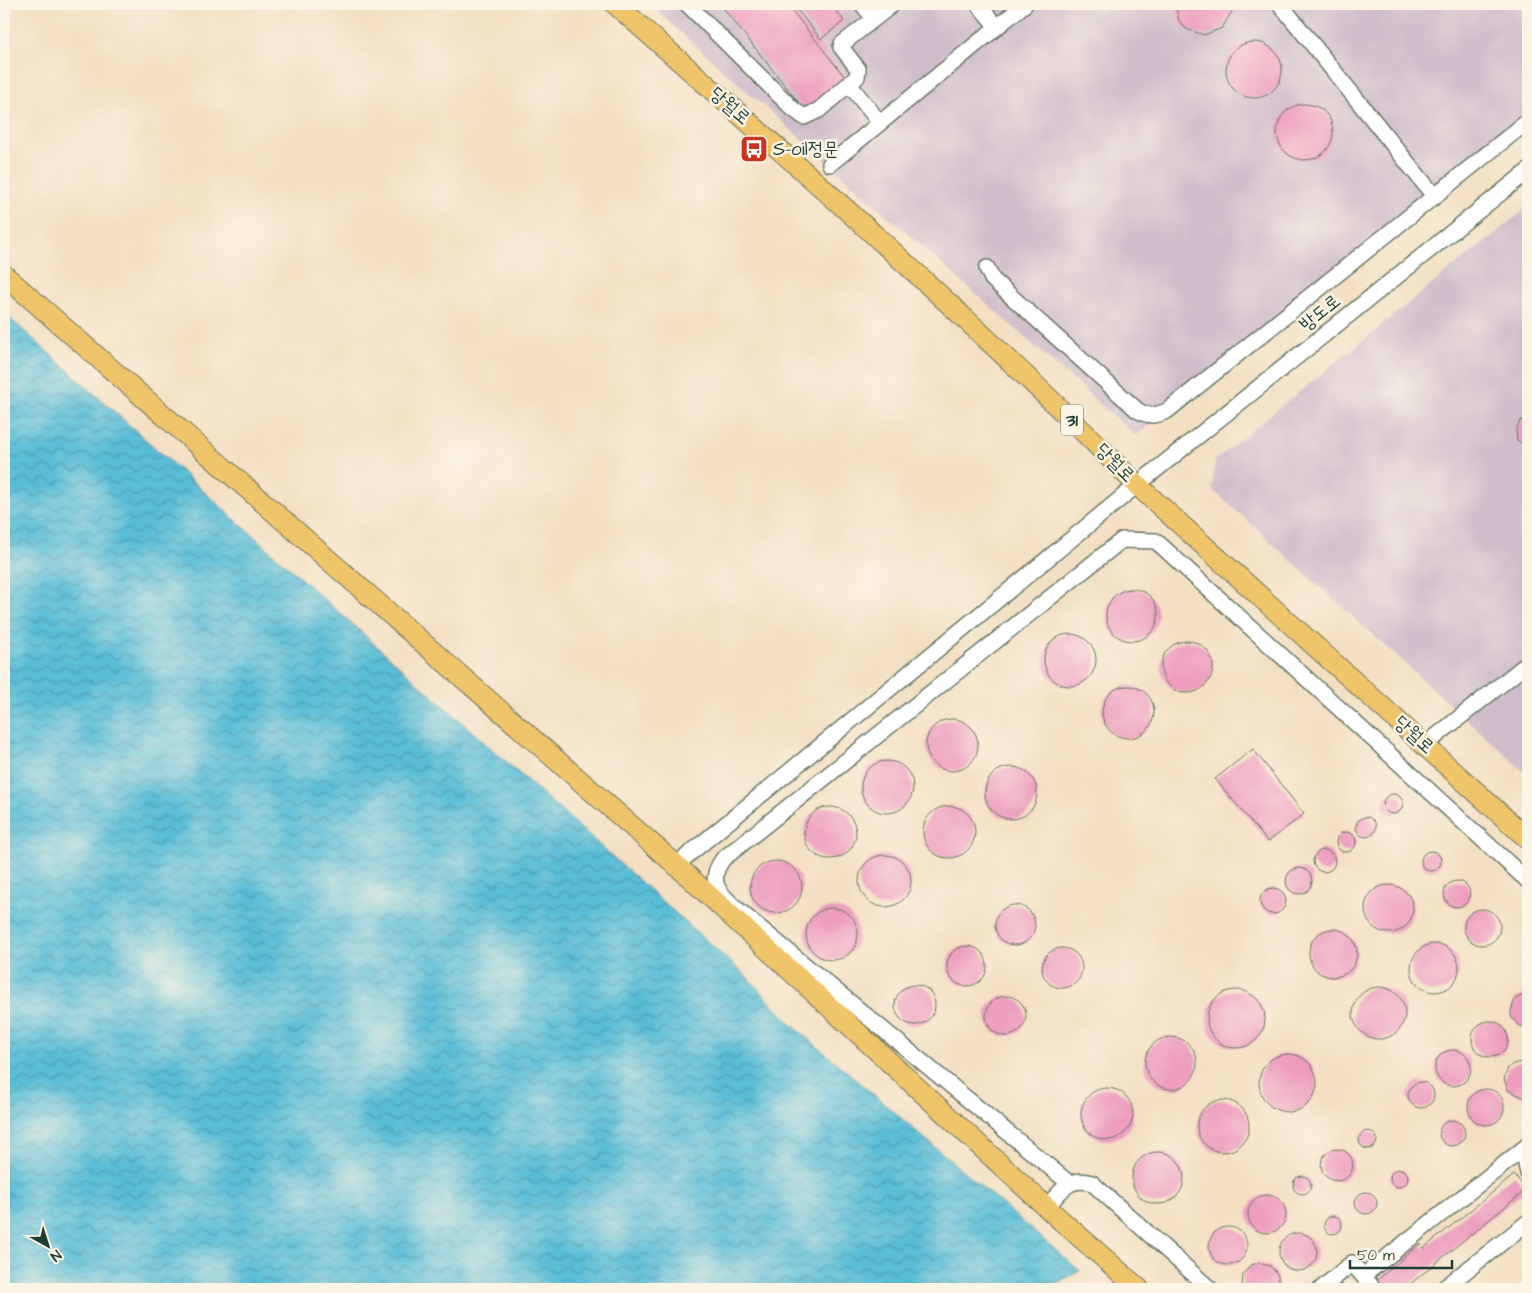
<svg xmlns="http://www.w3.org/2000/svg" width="1532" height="1293" viewBox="0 0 1532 1293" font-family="'Architects Daughter','Poor Story',sans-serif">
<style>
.industrial{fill:#d0bdcc}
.water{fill:url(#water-waves);stroke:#3c7d86}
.building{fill:#ee9dbf}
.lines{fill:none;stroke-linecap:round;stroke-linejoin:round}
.minor-casing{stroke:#697666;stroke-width:18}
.major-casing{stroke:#697666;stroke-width:22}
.minor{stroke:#fff;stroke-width:15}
.major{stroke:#f0c469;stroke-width:20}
.labels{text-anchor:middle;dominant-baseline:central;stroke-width:5;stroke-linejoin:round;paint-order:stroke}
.shield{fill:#fcf5e5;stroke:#617469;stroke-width:1}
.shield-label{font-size:18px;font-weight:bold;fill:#1f3d34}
.street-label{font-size:19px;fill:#1f3d34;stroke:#fcf5e5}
.poi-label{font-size:19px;fill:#1f3d34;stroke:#fcf5e5;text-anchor:start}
</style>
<defs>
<pattern id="water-waves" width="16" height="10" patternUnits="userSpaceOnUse" patternTransform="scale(1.25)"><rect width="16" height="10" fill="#5abdd8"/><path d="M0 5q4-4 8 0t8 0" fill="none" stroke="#4a9bb0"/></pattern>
</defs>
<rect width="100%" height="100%" fill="#fcf5e5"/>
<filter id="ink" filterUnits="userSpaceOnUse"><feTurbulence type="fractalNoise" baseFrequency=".02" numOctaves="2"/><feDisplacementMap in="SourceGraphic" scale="10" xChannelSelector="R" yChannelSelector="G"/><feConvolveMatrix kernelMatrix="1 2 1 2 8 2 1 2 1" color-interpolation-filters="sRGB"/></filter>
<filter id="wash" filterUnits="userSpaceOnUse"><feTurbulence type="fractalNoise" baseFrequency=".0096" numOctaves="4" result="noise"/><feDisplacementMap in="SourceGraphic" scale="20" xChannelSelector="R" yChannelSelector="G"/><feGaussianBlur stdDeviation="1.12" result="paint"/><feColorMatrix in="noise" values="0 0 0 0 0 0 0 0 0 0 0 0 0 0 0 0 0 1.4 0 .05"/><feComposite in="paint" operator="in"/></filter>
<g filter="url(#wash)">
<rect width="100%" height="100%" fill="#f3dfc2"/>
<!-- industrial -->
<path class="industrial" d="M 649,4 L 1528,4 L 1528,116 L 1136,436 Z
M 1528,207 L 1528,775 L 1212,489 L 1215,460 Z"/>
<!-- water -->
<path class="water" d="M 4,313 L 747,977 L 791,1024 L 1080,1271 L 1044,1289 L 4,1289 Z"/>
<g id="blocks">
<!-- building -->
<path class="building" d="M 720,4 L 787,4 L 848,81 L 807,113 Z
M 795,4 L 831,4 L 844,21 L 821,39 L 793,5 Z
M 1175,4 L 1232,4 L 1232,11 L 1222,28 L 1204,35 L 1186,29 L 1179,21 Z
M1226 70a28 28 0 1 1 56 0a28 28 0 1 1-56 0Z
M1277 132a28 28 0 1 1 56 0a28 28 0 1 1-56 0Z
M 1528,418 L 1528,447 L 1517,440 L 1516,430 L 1520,421 Z
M1106 615a26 26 0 1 1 52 0a26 26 0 1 1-52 0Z
M1044 660a26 26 0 1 1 52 0a26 26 0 1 1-52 0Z
M1161 667a26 26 0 1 1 52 0a26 26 0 1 1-52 0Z
M1102 712a26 26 0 1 1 52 0a26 26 0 1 1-52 0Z
M926 745a26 26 0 1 1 52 0a26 26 0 1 1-52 0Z
M 1253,749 L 1304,814 L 1268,842 L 1215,779 Z
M861 787a26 26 0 1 1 52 0a26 26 0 1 1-52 0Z
M985 793a26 26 0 1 1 52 0a26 26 0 1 1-52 0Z
M1383 804a10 10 0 1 1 20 0a10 10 0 1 1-20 0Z
M923 832a26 26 0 1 1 52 0a26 26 0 1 1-52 0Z
M804 833a26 26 0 1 1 52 0a26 26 0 1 1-52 0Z
M1356 827a10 10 0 1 1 20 0a10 10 0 1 1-20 0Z
M1336 842a10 10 0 1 1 20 0a10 10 0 1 1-20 0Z
M1313 861a11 11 0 1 1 22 0a11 11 0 1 1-22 0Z
M1421 861a10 10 0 1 1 20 0a10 10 0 1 1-20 0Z
M859 881a26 26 0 1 1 52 0a26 26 0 1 1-52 0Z
M750 887a26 26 0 1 1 52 0a26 26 0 1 1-52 0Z
M1286 881a13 13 0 1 1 26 0a13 13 0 1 1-26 0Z
M1444 894a13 13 0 1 1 26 0a13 13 0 1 1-26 0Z
M1365 909a24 24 0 1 1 48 0a24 24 0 1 1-48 0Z
M1260 901a13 13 0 1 1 26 0a13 13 0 1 1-26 0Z
M995 925a20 20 0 1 1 40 0a20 20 0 1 1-40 0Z
M806 934a26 26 0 1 1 52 0a26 26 0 1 1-52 0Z
M1464 927a18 18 0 1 1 36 0a18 18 0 1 1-36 0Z
M1309 953a24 24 0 1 1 48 0a24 24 0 1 1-48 0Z
M1411 968a24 24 0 1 1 48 0a24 24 0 1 1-48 0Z
M947 966a20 20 0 1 1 40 0a20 20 0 1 1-40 0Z
M1042 968a20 20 0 1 1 40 0a20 20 0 1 1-40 0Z
M895 1005a20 20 0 1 1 40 0a20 20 0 1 1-40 0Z
M1353 1013a26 26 0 1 1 52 0a26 26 0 1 1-52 0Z
M1207 1019a29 29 0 1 1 58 0a29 29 0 1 1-58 0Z
M 1528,993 L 1528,1028 L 1518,1025 L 1511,1016 L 1511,1011 L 1515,999 Z
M986 1016a20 20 0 1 1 40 0a20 20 0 1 1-40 0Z
M1472 1039a18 18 0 1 1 36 0a18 18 0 1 1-36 0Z
M1145 1063a26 26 0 1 1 52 0a26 26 0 1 1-52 0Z
M1435 1068a18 18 0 1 1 36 0a18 18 0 1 1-36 0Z
M1259 1083a29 29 0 1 1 58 0a29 29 0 1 1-58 0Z
M 1525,1061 L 1528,1063 L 1528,1096 L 1522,1097 L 1508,1090 L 1504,1079 L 1508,1068 L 1513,1064 Z
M1408 1095a13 13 0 1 1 26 0a13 13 0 1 1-26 0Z
M1081 1114a26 26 0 1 1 52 0a26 26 0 1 1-52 0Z
M1468 1107a18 18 0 1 1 36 0a18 18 0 1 1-36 0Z
M1197 1126a26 26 0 1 1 52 0a26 26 0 1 1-52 0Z
M1439 1133a13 13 0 1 1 26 0a13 13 0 1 1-26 0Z
M1359 1140a9 9 0 1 1 18 0a9 9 0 1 1-18 0Z
M1321 1165a16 16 0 1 1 32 0a16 16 0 1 1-32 0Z
M1132 1178a26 26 0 1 1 52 0a26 26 0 1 1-52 0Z
M1390 1178a9 9 0 1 1 18 0a9 9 0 1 1-18 0Z
M 1514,1175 L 1527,1189 L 1404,1289 L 1384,1289 L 1377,1280 L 1420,1244 L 1424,1248 Z
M1293 1185a9 9 0 1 1 18 0a9 9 0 1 1-18 0Z
M1355 1203a11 11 0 1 1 22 0a11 11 0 1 1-22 0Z
M1248 1214a19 19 0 1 1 38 0a19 19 0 1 1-38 0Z
M1324 1225a9 9 0 1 1 18 0a9 9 0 1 1-18 0Z
M1209 1246a19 19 0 1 1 38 0a19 19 0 1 1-38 0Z
M1279 1252a19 19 0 1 1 38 0a19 19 0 1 1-38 0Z
M 1258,1263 L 1270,1266 L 1275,1271 L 1278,1276 L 1278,1289 L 1242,1289 L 1243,1274 L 1251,1265 Z
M 1342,1284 L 1346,1289 L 1336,1289 Z"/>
</g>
</g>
<g filter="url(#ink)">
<use href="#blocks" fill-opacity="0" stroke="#697666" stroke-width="1"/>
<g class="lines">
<defs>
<path id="minor" d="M 687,4 L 793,109 L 804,117 L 819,110 L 849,84 L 880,123
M 862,4 L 874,18
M 978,4 L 997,27
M 1280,4 L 1435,197
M 849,84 L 857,77 L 858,69 L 841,47 L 842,44 L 893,4
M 830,164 L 1025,4
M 987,268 L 992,279 L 1137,410 C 1148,417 1155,416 1167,411 L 1528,121
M 1425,745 L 1528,663
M 676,865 L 1137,485 L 1528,171
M 1528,1150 L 1526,1164 L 1528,1173
M 1069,1183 L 737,909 C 720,894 706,882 723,859 L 1122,540 L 1156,541 L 1528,881
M 1046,1207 C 1062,1191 1068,1176 1092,1183 L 1210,1289
M 1363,1276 L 1528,1145
M 1321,1289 L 1352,1263 L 1374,1289
M 1443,1289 L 1528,1222"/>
<path id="major" d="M 615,4 C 792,160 970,317 1137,485 L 1528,839
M 4,275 L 676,865 L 1056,1216 L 1139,1289"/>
</defs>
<!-- minor casing -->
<use href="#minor" class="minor-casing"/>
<!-- major casing -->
<use href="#major" class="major-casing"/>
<!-- minor -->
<use href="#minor" class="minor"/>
<!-- major -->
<use href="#major" class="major"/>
</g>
</g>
<!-- icons -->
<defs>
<symbol id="bus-square" viewBox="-11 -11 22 22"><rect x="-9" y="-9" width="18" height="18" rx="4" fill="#c8321e" stroke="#fcf5e5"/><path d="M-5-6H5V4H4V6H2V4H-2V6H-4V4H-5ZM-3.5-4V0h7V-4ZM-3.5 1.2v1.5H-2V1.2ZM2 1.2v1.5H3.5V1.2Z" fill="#fff"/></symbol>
</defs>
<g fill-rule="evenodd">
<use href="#bus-square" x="738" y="133" width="32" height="32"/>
</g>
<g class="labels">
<!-- shield labels -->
<rect class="shield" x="1061" y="404.5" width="22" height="31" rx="4"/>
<g class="shield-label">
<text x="1072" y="420">31</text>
</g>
<!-- street labels -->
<g class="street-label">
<text transform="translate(730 106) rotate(41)">당월로</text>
<text transform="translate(1320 313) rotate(-39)">방도로</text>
<text transform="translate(1115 463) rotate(45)">당월로</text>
<text transform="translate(1414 735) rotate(42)">당월로</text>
</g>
<!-- poi labels -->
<g class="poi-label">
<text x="773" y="149">S-oil정문</text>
</g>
</g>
<!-- margin -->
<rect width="1532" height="1293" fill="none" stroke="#fcf5e5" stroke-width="20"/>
<!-- north arrow -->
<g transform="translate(48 1246) rotate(141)" stroke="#fcf5e5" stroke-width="4" paint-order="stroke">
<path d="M0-4L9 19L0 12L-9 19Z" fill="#1f3d34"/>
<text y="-8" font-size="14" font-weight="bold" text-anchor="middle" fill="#1f3d34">N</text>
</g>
<!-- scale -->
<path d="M1350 1260v8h102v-8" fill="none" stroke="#1f3d34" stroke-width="2.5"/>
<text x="1357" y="1260" font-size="15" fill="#1f3d34" stroke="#fcf5e5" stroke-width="4" paint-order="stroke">50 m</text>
</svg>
